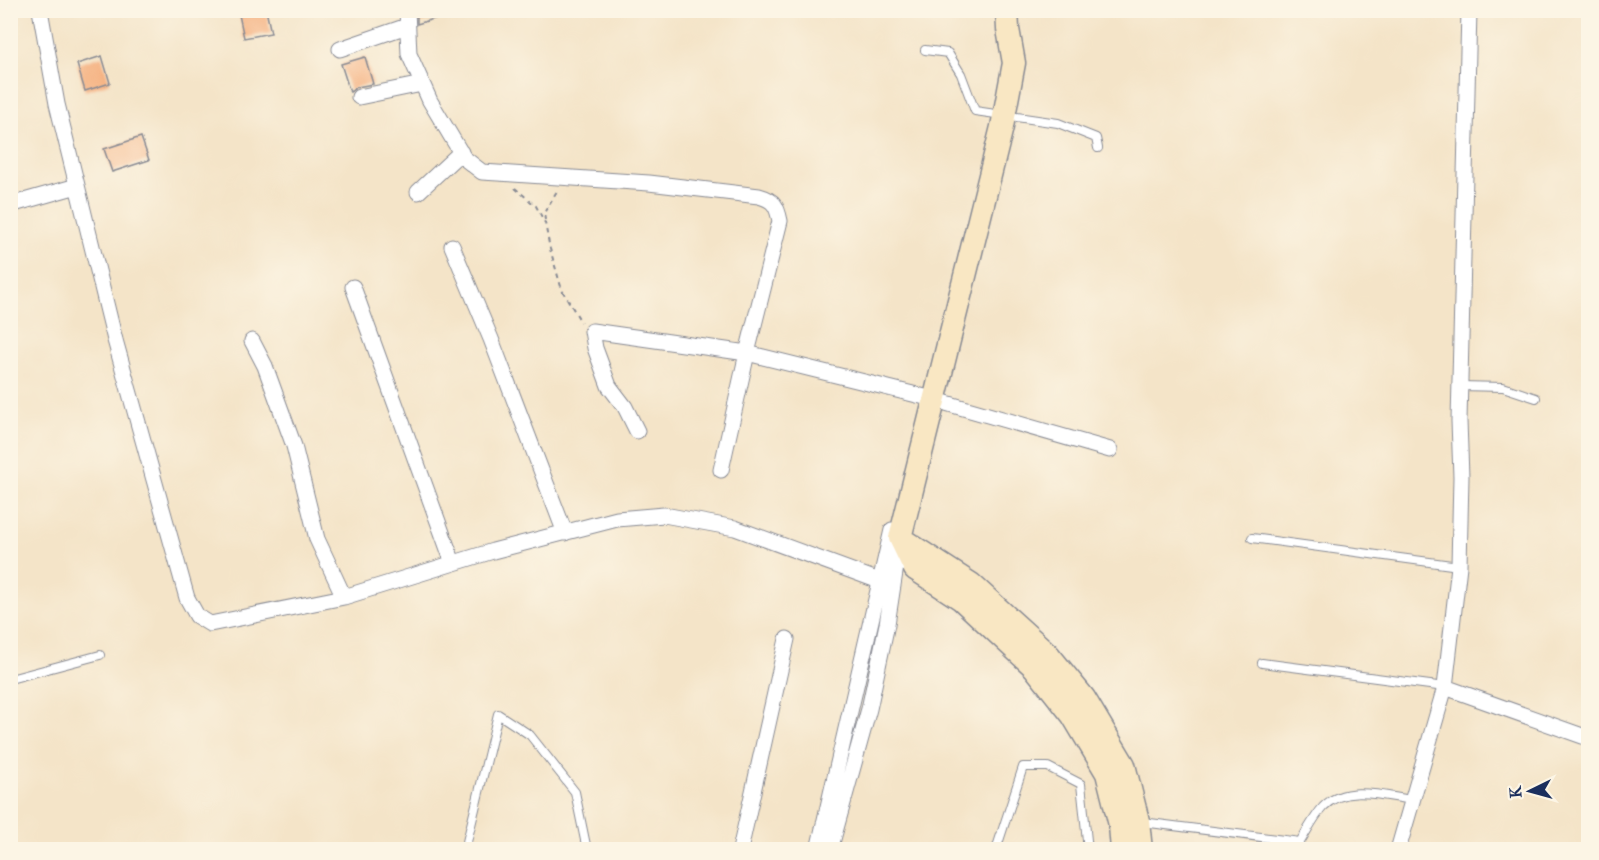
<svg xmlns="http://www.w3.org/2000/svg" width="1599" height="860" viewBox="0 0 1599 860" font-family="'IM FELL French Canon',serif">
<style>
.building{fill:#f5b180}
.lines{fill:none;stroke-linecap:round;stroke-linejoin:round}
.lane-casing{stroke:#888a93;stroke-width:10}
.street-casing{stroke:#888a93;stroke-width:17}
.secondary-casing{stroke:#888a93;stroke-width:25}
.path{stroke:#888a93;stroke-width:2;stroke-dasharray:4.5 4.5;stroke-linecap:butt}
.lane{stroke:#fff;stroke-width:8}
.street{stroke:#fff;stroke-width:15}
.secondary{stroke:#f9e7c3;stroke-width:22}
</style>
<rect width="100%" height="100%" fill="#fcf5e5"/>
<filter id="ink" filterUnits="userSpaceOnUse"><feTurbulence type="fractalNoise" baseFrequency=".0167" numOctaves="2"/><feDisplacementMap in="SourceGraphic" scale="12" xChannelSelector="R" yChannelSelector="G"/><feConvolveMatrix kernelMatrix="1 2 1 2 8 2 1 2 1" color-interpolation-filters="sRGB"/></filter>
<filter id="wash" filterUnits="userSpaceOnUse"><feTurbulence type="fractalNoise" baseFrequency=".008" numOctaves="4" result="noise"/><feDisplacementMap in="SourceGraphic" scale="24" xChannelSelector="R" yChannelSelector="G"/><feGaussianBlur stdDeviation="1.35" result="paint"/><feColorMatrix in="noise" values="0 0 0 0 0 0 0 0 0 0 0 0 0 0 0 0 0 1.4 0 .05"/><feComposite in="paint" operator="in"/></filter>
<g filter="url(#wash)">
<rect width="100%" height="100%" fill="#f4e4c8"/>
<g id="blocks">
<!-- building -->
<path class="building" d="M 238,10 L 266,10 L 271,33 L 244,38 Z
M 417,10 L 454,10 L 454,13 L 417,24 Z
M 102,56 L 110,83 L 85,91 L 77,64 Z
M 365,57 L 373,84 L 357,87 L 350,92 L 341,64 Z
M 141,137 L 149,160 L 112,172 L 104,149 Z"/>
</g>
</g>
<g filter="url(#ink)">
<use href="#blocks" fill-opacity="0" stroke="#888a93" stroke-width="1.5"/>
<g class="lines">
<defs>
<path id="lane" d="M 925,50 L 948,53 L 961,74 L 975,111 L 1058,123 L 1096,138 L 1098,148
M 1460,386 L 1503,387 L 1536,398
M 1252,538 L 1459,566
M 1262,663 L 1445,687
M 10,679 L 100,655
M 1142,822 L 1300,842 C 1307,831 1314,817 1323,807 C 1346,784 1384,796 1412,800
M 465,850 L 498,714 L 530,735 L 575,792 L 587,850
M 996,850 L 1023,767 L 1048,767 L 1081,784 L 1088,850"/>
<path id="street" d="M 40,10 L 57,104 L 115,340 L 187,598 L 197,616 L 210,624 L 344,597 L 493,551 L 617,519 L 664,515 L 735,528 L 893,586
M 407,10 L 409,54 L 430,101 L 464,158 L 482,172 L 649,183 L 759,196 C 774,200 777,206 780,221 L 747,353 L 721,470
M 340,49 L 407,26
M 359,97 L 422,84
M 418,192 L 461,152
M 10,205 L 77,186
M 452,246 L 491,339 L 565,533
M 353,287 L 453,563
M 252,341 L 265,366 L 294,446 L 317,539 L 344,597
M 637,431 L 625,407 L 609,386 L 595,348 L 592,331 L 747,353 L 925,397 L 1110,450
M 1445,687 L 1588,738
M 740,850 L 787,639
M 818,850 L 892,530
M 830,850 L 869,709 L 887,624 L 900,540
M 1398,850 L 1445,687 L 1459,566 L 1461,477 L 1459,421 L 1469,10"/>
<path id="secondary" d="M 1007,10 L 1008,29 L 1014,63 L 1002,127 L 900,538 L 915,569 L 961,599 L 1034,667 L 1073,716 L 1107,773 L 1120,825 L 1122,850
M 900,538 L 971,584 L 1048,654 L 1084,698 L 1124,765 L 1138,821 L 1141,850"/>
</defs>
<!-- lane casing -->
<use href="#lane" class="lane-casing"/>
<!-- street casing -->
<use href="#street" class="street-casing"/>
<!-- secondary casing -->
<use href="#secondary" class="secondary-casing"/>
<!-- path -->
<path class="path" d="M 515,188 L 536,206 L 545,223 L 550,249 L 562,290 L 581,322
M 545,220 L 544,213 L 557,191"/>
<!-- lane -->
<use href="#lane" class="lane"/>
<!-- street -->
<use href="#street" class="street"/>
<!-- secondary -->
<use href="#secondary" class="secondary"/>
</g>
</g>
<!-- margin -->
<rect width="1599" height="860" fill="none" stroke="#fcf5e5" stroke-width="36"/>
<!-- north arrow -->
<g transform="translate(1530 791) rotate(265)" stroke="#fcf5e5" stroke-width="4.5" paint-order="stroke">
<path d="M0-4.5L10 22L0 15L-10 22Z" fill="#1b2f5e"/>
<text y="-9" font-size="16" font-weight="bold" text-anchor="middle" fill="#1b2f5e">K</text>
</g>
</svg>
